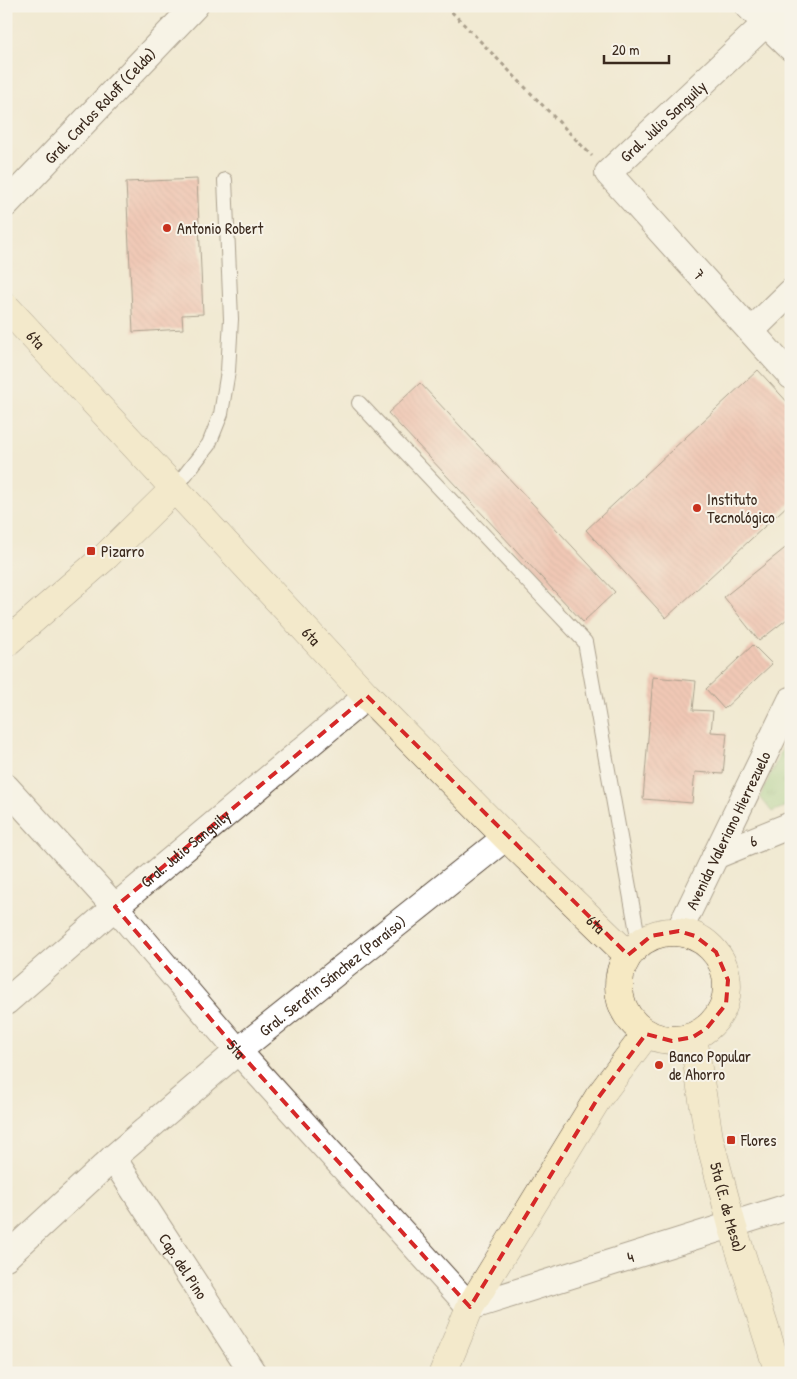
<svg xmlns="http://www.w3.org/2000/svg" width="797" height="1379" viewBox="0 0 797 1379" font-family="'Patrick Hand',sans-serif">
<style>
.grass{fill:url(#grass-tufts);stroke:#667a4d}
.building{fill:url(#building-back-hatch)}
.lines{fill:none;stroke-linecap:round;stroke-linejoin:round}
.lane-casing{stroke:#564739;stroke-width:16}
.street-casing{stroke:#564739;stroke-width:28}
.secondary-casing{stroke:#564739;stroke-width:29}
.path{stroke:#564739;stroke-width:3;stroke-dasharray:4 4;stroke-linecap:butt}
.lane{stroke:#fff;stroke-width:14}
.street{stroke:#fff;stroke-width:26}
.secondary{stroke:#f6e9c3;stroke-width:28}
.marked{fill:none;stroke:#d62828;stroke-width:4;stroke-dasharray:10 6;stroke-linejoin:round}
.poi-dot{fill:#c8321e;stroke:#f7f3e8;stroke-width:2}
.labels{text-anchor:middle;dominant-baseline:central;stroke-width:4;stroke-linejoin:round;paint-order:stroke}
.street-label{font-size:16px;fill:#3b2a1e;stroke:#f7f3e8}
.poi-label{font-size:16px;fill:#3b2a1e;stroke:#f7f3e8;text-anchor:start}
</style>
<defs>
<pattern id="grass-tufts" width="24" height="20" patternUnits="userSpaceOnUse" patternTransform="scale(1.25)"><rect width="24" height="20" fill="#90c97c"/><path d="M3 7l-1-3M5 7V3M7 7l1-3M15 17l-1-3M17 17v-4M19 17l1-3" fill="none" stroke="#77a365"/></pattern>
<pattern id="building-back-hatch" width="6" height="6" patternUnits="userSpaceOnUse" patternTransform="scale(1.25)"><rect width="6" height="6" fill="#f09f93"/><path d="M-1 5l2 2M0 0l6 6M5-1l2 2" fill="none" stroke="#c48277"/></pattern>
</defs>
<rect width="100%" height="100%" fill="#f7f3e8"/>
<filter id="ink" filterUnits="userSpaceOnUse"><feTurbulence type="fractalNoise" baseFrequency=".02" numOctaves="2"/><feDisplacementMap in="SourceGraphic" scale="10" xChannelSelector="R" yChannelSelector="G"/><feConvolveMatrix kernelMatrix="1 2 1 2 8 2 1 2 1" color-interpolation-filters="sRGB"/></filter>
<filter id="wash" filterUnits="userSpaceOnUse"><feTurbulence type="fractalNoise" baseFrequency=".0096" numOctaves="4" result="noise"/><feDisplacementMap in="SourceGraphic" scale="20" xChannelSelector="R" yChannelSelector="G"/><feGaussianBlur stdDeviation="1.12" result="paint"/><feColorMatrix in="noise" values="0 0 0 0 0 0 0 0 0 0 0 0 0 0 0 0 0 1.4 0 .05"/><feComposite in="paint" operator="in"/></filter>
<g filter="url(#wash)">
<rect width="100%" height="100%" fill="#f1e9d2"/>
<!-- grass -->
<path class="grass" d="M 791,730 L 791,804 L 772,812 L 760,797 Z"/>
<g id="blocks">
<!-- building -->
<path class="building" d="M 197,179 L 203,314 L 182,315 L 183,329 L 133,332 L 126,182 Z
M 758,370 L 791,406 L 791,502 L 666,618 L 586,530 Z
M 420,383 L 615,592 L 583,622 L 388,413 Z
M 789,545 L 791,547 L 791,595 L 786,599 L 791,605 L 791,616 L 759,641 L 724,597 Z
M 753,645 L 772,664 L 724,709 L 706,689 Z
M 653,677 L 696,681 L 693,710 L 713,711 L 711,732 L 727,733 L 723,774 L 695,772 L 692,803 L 643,799 Z"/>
</g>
</g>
<g filter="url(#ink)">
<use href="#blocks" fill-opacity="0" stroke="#564739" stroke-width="1"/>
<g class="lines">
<defs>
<path id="lane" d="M 359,403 L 585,642 L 639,943
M 175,488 L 209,444 L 221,414 L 228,371 L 231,319 L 225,180"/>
<g id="street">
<path d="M 748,6 L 791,48"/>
<path id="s1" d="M 784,6 L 608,173 L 791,376"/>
<path id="s2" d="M 6,204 L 195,6"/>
<path d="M 751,331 L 791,292"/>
<path id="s3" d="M 6,787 L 115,907 L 238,1051 L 470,1307 L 791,1206"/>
<path id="s4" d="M 715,856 L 791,825"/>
<path id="s5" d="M 679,931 L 791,700"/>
<path id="s6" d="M 6,1002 L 115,907 L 367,696"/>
<path id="s7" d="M 113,1158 L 253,1373"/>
<path id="s8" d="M 6,1257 L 113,1158 L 238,1051 L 506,837"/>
</g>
<g id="secondary">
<path id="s9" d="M 6,307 L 367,696 L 506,837 L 628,955"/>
<path d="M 6,643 L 106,556 L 175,488"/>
<circle cx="673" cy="986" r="54"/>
<path id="s10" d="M 693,1037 L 709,1138 L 732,1225 L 779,1373"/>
<path d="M 443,1373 L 470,1307 L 598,1098 L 646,1034"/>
</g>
</defs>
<!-- lane casing -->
<use href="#lane" class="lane-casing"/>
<!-- street casing -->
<use href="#street" class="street-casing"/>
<!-- secondary casing -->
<use href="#secondary" class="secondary-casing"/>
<!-- path -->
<path class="path" d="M 446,6 L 592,156"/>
<!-- lane -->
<use href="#lane" class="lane"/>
<!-- street -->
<use href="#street" class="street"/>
<!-- secondary -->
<use href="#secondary" class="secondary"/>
</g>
</g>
<!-- marked area -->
<path d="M0 0H797V1379H0ZM 367,696 L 628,955 L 651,936 L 679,931 L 695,936 L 716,952 L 728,980 L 726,1004 L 707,1028 L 693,1037 L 672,1041 L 646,1034 L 598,1098 L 470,1307 L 238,1051 L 115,907 Z" fill="#f1e9d2" fill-opacity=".55" fill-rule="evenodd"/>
<path class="marked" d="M 367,696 L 628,955 L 651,936 L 679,931 L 695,936 L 716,952 L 728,980 L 726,1004 L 707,1028 L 693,1037 L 672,1041 L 646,1034 L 598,1098 L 470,1307 L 238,1051 L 115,907 Z"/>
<!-- markers -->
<g class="poi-dot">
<circle cx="167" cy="228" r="5"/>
<circle cx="697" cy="508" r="5"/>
<rect x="86" y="546" width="10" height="10" rx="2.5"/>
<circle cx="659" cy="1065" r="5"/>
<rect x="726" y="1135" width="10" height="10" rx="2.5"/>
</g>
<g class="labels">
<!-- street labels -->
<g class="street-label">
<text stroke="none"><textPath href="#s2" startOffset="136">Gral. Carlos Roloff (Celda)</textPath></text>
<text transform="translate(663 121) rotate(-43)">Gral. Julio Sanguily</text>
<text stroke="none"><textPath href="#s1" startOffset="379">7</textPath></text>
<text stroke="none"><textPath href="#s9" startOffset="44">6ta</textPath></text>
<text stroke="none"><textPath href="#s9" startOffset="449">6ta</textPath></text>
<text stroke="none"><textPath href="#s5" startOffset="112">Avenida Valeriano Hierrezuelo</textPath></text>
<text stroke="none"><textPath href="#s4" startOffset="41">6</textPath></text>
<text stroke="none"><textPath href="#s6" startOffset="236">Gral. Julio Sanguily</textPath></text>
<text stroke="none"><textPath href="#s9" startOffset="854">6ta</textPath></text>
<text stroke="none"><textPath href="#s8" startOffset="431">Gral. Serafín Sánchez (Paraíso)</textPath></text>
<text stroke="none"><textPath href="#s3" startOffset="349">5ta</textPath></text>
<text stroke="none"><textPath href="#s10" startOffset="174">5ta (E. de Mesa)</textPath></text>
<text stroke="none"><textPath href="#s3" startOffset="865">4</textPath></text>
<text stroke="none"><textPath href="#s7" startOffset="129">Cap. del Pino</textPath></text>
</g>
<!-- poi labels -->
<g class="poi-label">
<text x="177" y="228">Antonio Robert</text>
<text x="707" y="499">Instituto<tspan x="707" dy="18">Tecnológico</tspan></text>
<text x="101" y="551">Pizarro</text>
<text x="669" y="1056">Banco Popular<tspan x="669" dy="18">de Ahorro</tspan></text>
<text x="741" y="1140">Flores</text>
</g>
</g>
<!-- margin -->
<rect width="797" height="1379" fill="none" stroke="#f7f3e8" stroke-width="25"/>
<!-- scale -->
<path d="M604 55v8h65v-8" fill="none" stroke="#3b2a1e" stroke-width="2.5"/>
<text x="612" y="55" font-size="15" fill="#3b2a1e" stroke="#f7f3e8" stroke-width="4" paint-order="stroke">20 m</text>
</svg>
